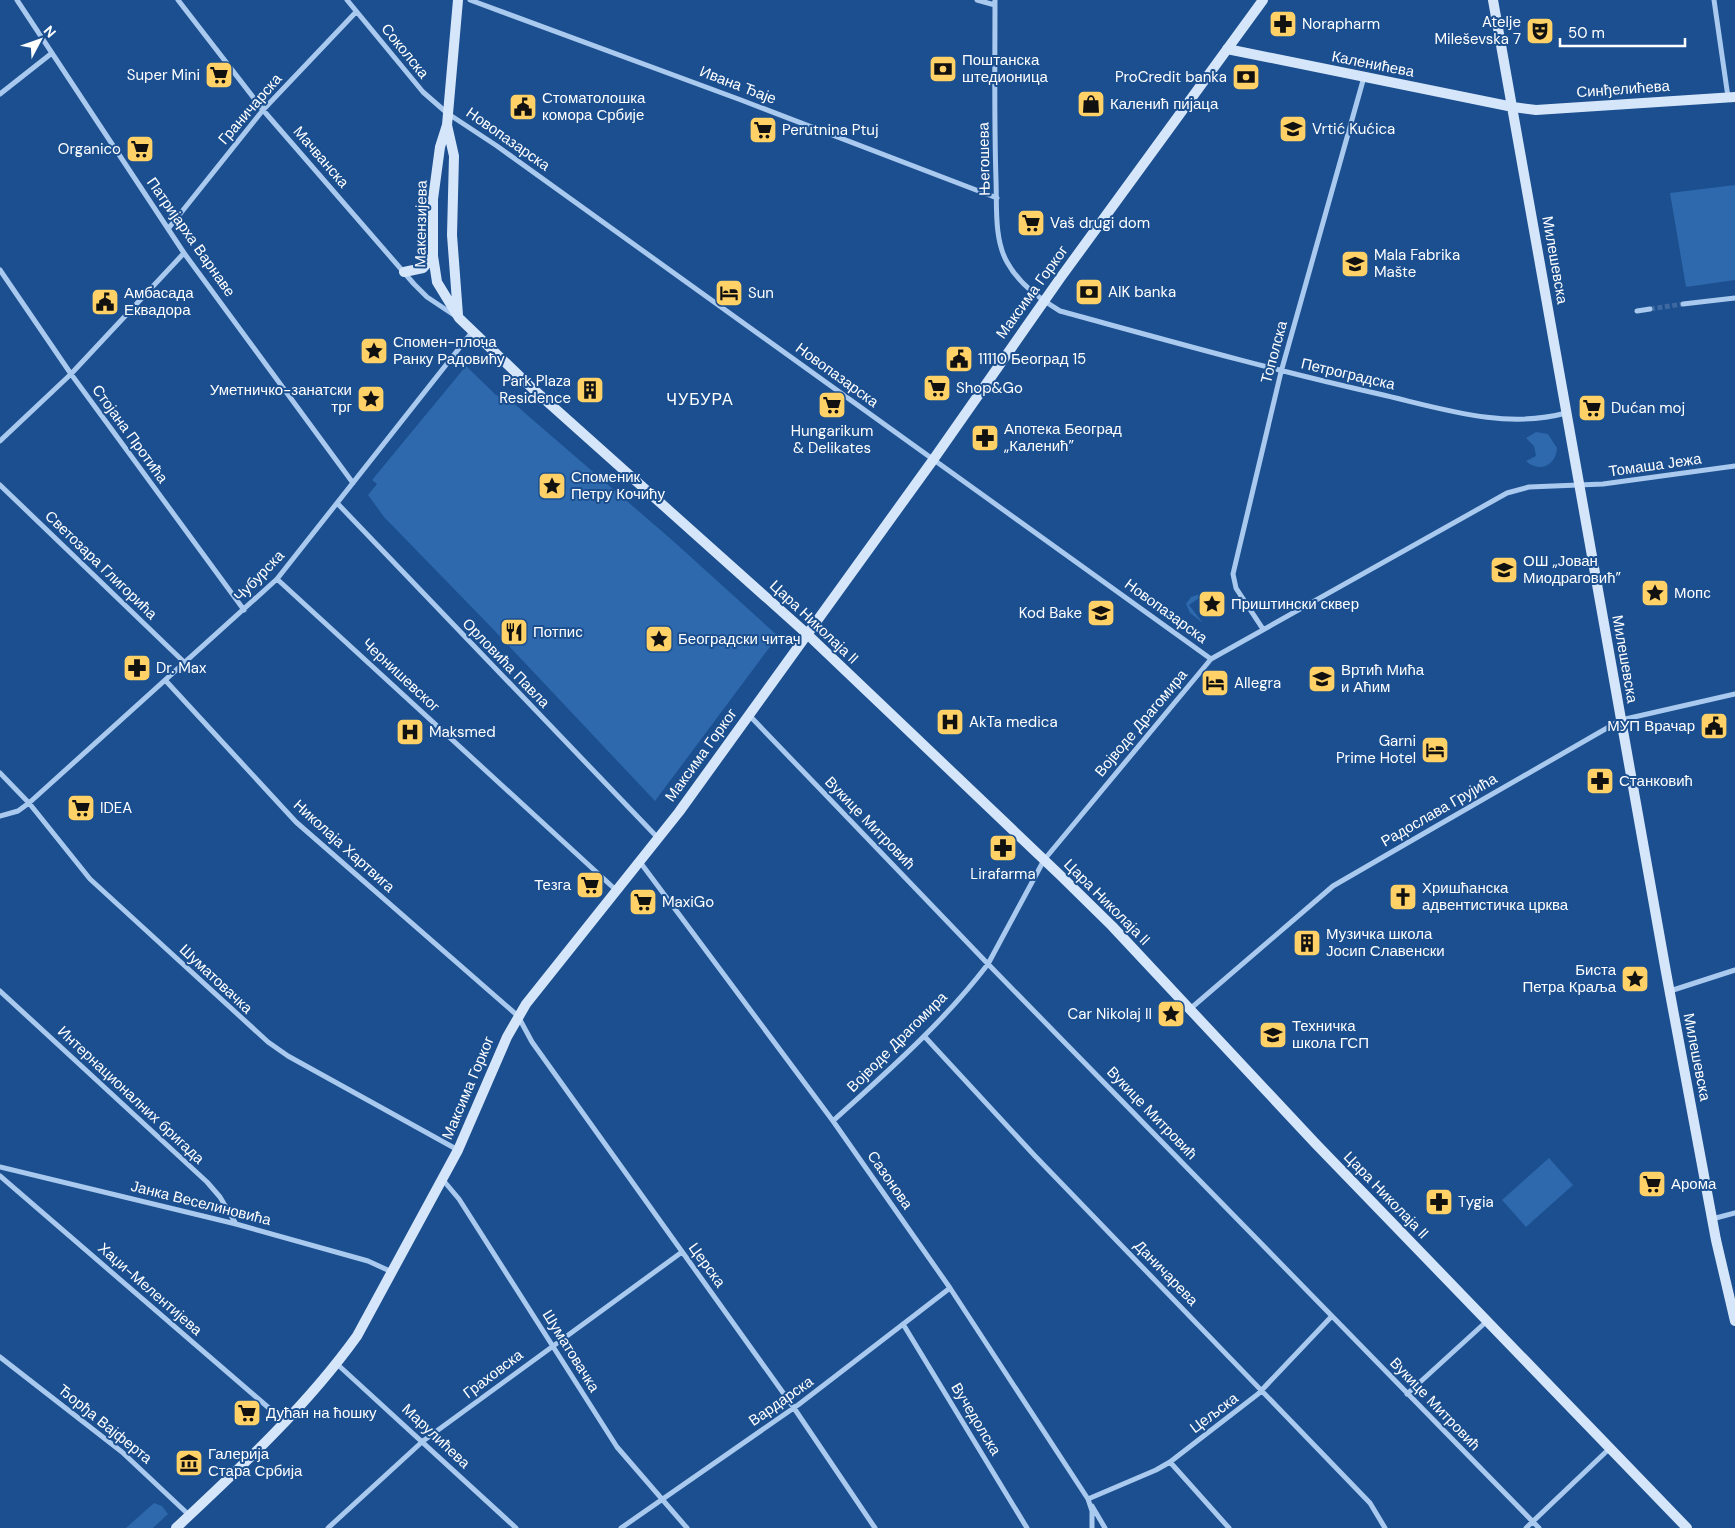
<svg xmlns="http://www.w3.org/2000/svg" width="1735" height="1528" viewBox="0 0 1735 1528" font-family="'DM Sans',sans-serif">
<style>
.green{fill:#2e69ad}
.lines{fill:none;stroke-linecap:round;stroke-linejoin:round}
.street-tunnel{stroke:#3d69a0;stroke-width:5;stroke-dasharray:5 2.5;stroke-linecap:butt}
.street{stroke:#a9c9ee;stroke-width:5}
.secondary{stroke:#d6e6fa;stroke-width:10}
.labels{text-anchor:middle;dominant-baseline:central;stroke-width:4;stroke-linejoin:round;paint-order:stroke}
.poi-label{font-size:15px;fill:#fff;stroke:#1b4f8f;text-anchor:start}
.street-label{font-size:15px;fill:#fff;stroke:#1b4f8f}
.neighbourhood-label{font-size:16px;letter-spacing:1px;fill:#fff;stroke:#1b4f8f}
</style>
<rect width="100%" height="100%" fill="#1b4f8f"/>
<!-- green -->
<path class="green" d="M 1735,185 L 1735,280 L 1686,287 L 1670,193 Z
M 466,366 L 496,395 L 511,401 L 672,540 L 778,636 L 655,801 L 491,627 L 384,517 L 368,495 L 377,484 L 372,480 Z
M 1536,432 L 1548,434 L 1557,448 C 1556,466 1539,473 1526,461 L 1536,456 L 1534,446 L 1526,438 Z
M 1211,590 L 1189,605 L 1203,623 L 1190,613 L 1186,604 L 1191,597 Z
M 1549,1158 L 1573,1185 L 1526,1227 L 1502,1200 Z
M 154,1503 L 162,1506 L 168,1514 L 153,1528 L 126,1528 Z"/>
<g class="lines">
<!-- street-tunnel -->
<path class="street-tunnel" d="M 1650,309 L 1683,304"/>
<!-- street -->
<path class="street" d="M 17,0 L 184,253 L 353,483
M 178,0 L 263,110 L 414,284 L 427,297 L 454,315
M 347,0 L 423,92 L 447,113 L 497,146 L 1211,659
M 470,0 L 741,100 L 997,198
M 977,0 L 995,5
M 995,0 C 995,60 994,120 996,180 C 997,206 994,239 1007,262 C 1019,284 1039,298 1060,311 C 1166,340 1272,370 1379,394 C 1440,408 1504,430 1566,413
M 1714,0 L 1728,97
M 0,94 L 52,53
M 168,229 L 263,110 L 356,12
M 0,270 L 71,374 L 244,610
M 1683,304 L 1735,298
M 1637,311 L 1650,309
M 0,441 L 71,374 L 184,253
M 0,485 L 185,663
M 337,503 L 658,838
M 277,579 L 617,891
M 1263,629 L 1236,588 L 1233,574 L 1281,372 L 1364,77
M 166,681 L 296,822 L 518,1016 L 532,1042 L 794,1408 L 875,1528
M 749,715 L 988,964 L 1539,1528
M 0,773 L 29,803 L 90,879 L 268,1042 L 288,1056 L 458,1150
M 0,816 L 18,811 L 29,803 L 277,579 L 472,332
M 640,862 L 833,1121 L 950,1288 L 1088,1499 L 1092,1511 L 1092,1528
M 0,991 L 207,1182 L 220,1197 L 236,1224
M 1670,991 L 1735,970
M 1190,1009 L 1333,886 L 1435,827 L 1621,720 L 1735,694
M 925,1037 L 1035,1156 L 1370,1503 L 1385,1528
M 833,1121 C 888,1071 943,1023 988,964 L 1044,860 L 1211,659 L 1507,493 L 1529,487 L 1603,484 L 1735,466
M 0,1167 L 236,1224 L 368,1261 L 392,1272
M 0,1176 L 284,1421
M 443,1180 L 459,1199 L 617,1447 L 687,1528
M 1712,1219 L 1735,1213
M 903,1324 L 1027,1528
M 0,1357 L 122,1452 L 189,1515
M 337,1364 L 516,1528
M 1407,1394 L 1487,1321
M 1170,1462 L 1229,1528
M 1088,1499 L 1156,1470 L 1170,1462 L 1258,1394 L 1332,1316
M 1092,1506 L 1105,1528
M 328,1528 L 423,1441 L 682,1252
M 621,1528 L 798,1405 L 950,1288
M 1526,1528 L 1610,1448"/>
<!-- secondary -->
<path class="secondary" d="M 458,0 L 447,125 L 440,147 L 433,199 L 433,256 L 437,282 L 459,318 L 532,388 L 806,633 L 1060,875 L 1112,926 L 1315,1143 L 1687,1528
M 1493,0 L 1666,972 L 1716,1240 L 1735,1321
M 1227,49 L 1513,107 L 1536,110 L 1735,97
M 447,125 L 454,156 L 452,235 L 458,315
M 404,272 L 423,268 L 433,256
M 176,1528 C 240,1468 306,1407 357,1336 L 458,1150 L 507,1037 L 526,1004 L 679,812 L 933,460 L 1061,277 L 1263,0"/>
</g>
<!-- icons -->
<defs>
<symbol id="pharmacy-square" viewBox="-11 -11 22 22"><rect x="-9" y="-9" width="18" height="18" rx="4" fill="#ffd166" stroke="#1b4f8f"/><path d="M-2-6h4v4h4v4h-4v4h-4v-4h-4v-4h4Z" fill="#111"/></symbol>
<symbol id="theatre-square" viewBox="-11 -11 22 22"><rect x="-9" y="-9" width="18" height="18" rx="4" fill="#ffd166" stroke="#1b4f8f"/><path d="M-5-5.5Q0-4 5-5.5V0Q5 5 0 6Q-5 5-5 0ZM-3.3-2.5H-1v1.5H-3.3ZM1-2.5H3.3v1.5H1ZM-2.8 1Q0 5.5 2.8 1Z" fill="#111"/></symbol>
<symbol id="bank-square" viewBox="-11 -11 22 22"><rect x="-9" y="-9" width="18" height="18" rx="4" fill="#ffd166" stroke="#1b4f8f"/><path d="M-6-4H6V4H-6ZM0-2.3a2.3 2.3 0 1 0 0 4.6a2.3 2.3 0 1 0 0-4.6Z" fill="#111"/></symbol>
<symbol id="supermarket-square" viewBox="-11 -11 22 22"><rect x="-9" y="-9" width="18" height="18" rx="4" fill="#ffd166" stroke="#1b4f8f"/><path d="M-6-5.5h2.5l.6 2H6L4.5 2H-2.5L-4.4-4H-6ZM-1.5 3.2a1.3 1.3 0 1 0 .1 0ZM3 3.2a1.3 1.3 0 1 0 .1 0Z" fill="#111"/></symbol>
<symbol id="shop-square" viewBox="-11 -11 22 22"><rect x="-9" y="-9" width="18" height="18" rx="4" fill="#ffd166" stroke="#1b4f8f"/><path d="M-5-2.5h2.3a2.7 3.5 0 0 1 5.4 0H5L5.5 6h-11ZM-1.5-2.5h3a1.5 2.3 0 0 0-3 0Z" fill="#111"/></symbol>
<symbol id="civic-square" viewBox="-11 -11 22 22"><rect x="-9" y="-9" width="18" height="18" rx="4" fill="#ffd166" stroke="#1b4f8f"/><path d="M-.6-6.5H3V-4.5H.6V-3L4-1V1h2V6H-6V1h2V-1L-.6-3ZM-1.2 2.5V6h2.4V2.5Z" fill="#111"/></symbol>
<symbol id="school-square" viewBox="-11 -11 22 22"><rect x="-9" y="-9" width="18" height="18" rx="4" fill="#ffd166" stroke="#1b4f8f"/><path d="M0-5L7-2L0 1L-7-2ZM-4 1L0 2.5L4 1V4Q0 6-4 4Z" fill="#111"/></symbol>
<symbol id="hotel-square" viewBox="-11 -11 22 22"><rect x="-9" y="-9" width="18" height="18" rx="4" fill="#ffd166" stroke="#1b4f8f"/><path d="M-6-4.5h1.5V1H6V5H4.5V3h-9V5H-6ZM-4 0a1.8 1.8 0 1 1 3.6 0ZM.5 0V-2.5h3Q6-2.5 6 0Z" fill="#111"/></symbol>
<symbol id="sight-square" viewBox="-11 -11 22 22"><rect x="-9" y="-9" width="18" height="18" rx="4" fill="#ffd166" stroke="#1b4f8f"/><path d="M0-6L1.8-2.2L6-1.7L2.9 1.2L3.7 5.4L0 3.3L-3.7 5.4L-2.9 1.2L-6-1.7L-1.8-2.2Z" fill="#111"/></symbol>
<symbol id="building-square" viewBox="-11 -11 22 22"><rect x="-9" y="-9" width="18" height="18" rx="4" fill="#ffd166" stroke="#1b4f8f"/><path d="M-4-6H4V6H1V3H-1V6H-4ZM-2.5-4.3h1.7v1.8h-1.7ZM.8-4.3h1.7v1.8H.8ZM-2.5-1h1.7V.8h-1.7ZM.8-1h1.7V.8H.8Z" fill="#111"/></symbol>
<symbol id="restaurant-square" viewBox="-11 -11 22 22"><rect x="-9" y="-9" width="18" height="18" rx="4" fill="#ffd166" stroke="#1b4f8f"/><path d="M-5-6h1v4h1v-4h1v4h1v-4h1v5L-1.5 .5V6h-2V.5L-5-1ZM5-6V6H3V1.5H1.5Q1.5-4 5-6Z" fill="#111"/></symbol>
<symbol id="hospital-square" viewBox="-11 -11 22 22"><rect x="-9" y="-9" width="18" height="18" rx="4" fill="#ffd166" stroke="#1b4f8f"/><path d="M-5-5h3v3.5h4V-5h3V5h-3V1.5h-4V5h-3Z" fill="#111"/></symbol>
<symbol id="church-square" viewBox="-11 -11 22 22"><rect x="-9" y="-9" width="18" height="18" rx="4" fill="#ffd166" stroke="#1b4f8f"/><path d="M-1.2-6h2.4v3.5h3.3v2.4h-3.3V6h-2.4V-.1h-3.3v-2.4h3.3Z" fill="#111"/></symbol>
<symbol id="museum-square" viewBox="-11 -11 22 22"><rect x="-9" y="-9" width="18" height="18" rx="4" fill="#ffd166" stroke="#1b4f8f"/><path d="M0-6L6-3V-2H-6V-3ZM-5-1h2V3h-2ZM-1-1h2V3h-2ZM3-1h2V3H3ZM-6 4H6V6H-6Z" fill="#111"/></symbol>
</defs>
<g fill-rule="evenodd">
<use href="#pharmacy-square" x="1267" y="8" width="32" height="32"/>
<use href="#theatre-square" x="1524" y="15" width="32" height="32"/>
<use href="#bank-square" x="927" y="53" width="32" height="32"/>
<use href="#supermarket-square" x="203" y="59" width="32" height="32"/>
<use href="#bank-square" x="1230" y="61" width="32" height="32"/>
<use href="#shop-square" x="1075" y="88" width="32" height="32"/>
<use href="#civic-square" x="507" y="91" width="32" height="32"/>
<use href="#school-square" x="1277" y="113" width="32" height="32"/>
<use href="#supermarket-square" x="747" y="114" width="32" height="32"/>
<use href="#supermarket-square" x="124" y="133" width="32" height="32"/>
<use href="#supermarket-square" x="1015" y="207" width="32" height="32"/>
<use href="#school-square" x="1339" y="248" width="32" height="32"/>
<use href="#bank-square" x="1073" y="276" width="32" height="32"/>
<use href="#hotel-square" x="713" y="277" width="32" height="32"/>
<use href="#civic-square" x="89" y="286" width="32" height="32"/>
<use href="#sight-square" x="358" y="335" width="32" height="32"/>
<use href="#civic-square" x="943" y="343" width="32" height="32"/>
<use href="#supermarket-square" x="921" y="372" width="32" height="32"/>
<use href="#building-square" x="574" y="374" width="32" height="32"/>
<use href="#sight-square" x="355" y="383" width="32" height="32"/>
<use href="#supermarket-square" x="816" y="389" width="32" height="32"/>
<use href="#supermarket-square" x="1576" y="392" width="32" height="32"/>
<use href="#pharmacy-square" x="969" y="422" width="32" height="32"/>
<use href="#sight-square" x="536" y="470" width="32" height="32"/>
<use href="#school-square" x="1488" y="554" width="32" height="32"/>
<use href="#sight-square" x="1639" y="577" width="32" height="32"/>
<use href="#sight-square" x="1196" y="588" width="32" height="32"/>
<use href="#school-square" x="1085" y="597" width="32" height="32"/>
<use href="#restaurant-square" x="498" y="616" width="32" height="32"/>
<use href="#sight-square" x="643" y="623" width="32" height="32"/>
<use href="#pharmacy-square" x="121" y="652" width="32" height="32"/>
<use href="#school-square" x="1306" y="663" width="32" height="32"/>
<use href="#hotel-square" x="1199" y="667" width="32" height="32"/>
<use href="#hospital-square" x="934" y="706" width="32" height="32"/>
<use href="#civic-square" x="1698" y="710" width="32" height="32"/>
<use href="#hospital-square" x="394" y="716" width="32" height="32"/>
<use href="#hotel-square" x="1419" y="734" width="32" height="32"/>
<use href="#pharmacy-square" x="1584" y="765" width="32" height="32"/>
<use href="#supermarket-square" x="65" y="792" width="32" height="32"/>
<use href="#pharmacy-square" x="987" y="832" width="32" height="32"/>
<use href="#supermarket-square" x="574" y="869" width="32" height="32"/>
<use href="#church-square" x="1387" y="881" width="32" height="32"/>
<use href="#supermarket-square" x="627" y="886" width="32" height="32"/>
<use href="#building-square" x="1291" y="927" width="32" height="32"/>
<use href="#sight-square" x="1619" y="963" width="32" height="32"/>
<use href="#sight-square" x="1155" y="998" width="32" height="32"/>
<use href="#school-square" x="1257" y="1019" width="32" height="32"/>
<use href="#supermarket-square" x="1636" y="1168" width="32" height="32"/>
<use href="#pharmacy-square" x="1423" y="1186" width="32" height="32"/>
<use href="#supermarket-square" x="231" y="1397" width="32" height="32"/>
<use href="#museum-square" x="173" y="1447" width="32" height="32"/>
</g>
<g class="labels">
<!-- poi labels -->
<g class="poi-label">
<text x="1521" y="22" text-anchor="end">Atelje<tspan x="1521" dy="17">Mileševska 7</tspan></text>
<text x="1302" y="24">Norapharm</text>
<text x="962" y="60">Поштанска<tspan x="962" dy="17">штедионица</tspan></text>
<text x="200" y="75" text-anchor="end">Super Mini</text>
<text x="1227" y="77" text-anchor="end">ProCredit banka</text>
<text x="542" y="98">Стоматолошка<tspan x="542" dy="17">комора Србије</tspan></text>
<text x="1110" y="104">Каленић пијаца</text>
<text x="1312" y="129">Vrtić Kućica</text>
<text x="782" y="130">Perutnina Ptuj</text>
<text x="121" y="149" text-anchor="end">Organico</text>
<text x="1050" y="223">Vaš drugi dom</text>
<text x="1374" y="255">Mala Fabrika<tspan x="1374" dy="17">Mašte</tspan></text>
<text x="1108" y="292">AIK banka</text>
<text x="124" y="293">Амбасада<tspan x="124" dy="17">Еквадора</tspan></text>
<text x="748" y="293">Sun</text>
<text x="393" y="342">Спомен-плоча<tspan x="393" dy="17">Ранку Радовићу</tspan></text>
<text x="978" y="359">11110 Београд 15</text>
<text x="571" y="381" text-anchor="end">Park Plaza<tspan x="571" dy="17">Residence</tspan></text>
<text x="956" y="388">Shop&amp;Go</text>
<text x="352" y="390" text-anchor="end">Уметничко-занатски<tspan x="352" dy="17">трг</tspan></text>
<text x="1611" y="408">Dućan moj</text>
<text x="1004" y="429">Апотека Београд<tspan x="1004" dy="17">„Каленић”</tspan></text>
<text x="832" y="431" text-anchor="middle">Hungarikum<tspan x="832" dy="17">&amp; Delikates</tspan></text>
<text x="571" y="477">Споменик<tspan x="571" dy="17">Петру Кочићу</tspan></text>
<text x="1523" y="561">ОШ „Јован<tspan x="1523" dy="17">Миодраговић”</tspan></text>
<text x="1674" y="593">Мопс</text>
<text x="1231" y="604">Приштински сквер</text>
<text x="1082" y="613" text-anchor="end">Kod Bake</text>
<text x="533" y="632">Потпис</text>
<text x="678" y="639">Београдски читач</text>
<text x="156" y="668">Dr. Max</text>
<text x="1341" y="670">Вртић Мића<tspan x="1341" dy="17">и Аћим</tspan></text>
<text x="1234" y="683">Allegra</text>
<text x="969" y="722">AkTa medica</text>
<text x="1695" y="726" text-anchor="end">МУП Врачар</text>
<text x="429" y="732">Maksmed</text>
<text x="1416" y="741" text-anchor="end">Garni<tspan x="1416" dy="17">Prime Hotel</tspan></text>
<text x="1619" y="781">Станковић</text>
<text x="100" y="808">IDEA</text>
<text x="1003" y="874" text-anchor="middle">Lirafarma</text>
<text x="571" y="885" text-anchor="end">Тезга</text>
<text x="1422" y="888">Хришћанска<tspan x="1422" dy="17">адвентистичка црква</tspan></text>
<text x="662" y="902">MaxiGo</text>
<text x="1326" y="934">Музичка школа<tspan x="1326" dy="17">Јосип Славенски</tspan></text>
<text x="1616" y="970" text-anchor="end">Биста<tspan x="1616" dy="17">Петра Краља</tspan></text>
<text x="1152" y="1014" text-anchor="end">Car Nikolaj II</text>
<text x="1292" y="1026">Техничка<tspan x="1292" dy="17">школа ГСП</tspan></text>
<text x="1671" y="1184">Арома</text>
<text x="1458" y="1202">Tygia</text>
<text x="266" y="1413">Дућан на ћошку</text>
<text x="208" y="1454">Галерија<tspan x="208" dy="17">Стара Србија</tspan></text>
</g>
<!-- street labels -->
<g class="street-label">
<text transform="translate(405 51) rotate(51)">Соколска</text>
<text transform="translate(1373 64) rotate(11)">Каленићева</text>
<text transform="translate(738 85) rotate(21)">Ивана Ђаје</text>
<text transform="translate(1623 89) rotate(-4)">Синђелићева</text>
<text transform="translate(250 109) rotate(-49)">Граничарска</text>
<text transform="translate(508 139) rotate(35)">Новопазарска</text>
<text transform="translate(321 157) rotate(49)">Мачванска</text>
<text transform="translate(984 159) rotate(-91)">Његошева</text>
<text transform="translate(421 224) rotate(-89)">Макензијева</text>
<text transform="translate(191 237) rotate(55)">Патријарха Варнаве</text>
<text transform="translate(1555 260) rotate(80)">Милешевска</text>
<text transform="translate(1032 292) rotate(-54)">Максима Горког</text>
<text transform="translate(1274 352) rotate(-75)">Тополска</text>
<text transform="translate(1348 374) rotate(13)">Петроградска</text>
<text transform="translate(837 375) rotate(36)">Новопазарска</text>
<text transform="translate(130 434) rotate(54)">Стојана Протића</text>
<text transform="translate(1655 465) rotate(-8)">Томаша Јежа</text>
<text transform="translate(101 565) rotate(44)">Светозара Глигорића</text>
<text transform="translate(259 576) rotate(-46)">Чубурска</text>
<text transform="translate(1166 611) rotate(36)">Новопазарска</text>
<text transform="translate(814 622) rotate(43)">Цара Николаја II</text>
<text transform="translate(1625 659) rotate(80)">Милешевска</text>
<text transform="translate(506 663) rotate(46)">Орловића Павла</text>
<text transform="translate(401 675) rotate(43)">Чернишевског</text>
<text transform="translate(1141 723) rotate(-50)">Војводе Драгомира</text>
<text transform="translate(701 755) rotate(-54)">Максима Горког</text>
<text transform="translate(1439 810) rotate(-30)">Радослава Грујића</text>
<text transform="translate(870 823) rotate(46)">Вукице Митровић</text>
<text transform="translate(344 846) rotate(42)">Николаја Хартвига</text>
<text transform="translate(1107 902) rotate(45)">Цара Николаја II</text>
<text transform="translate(216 979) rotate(43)">Шуматовачка</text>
<text transform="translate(897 1042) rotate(-45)">Војводе Драгомира</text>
<text transform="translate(1697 1057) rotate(79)">Милешевска</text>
<text transform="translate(468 1088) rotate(-67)">Максима Горког</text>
<text transform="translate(131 1095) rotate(43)">Интернационалних бригада</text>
<text transform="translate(1152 1113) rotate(46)">Вукице Митровић</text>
<text transform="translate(890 1180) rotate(55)">Сазонова</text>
<text transform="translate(1386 1195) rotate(46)">Цара Николаја II</text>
<text transform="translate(201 1203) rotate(14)">Јанка Веселиновића</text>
<text transform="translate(707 1265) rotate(54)">Церска</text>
<text transform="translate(1166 1273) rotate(46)">Даничарева</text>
<text transform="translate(150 1289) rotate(41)">Хаџи-Мелентијева</text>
<text transform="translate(571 1351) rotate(58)">Шуматовачка</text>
<text transform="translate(493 1374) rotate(-37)">Граховска</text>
<text transform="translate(781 1401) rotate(-35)">Вардарска</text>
<text transform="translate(1435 1404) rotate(46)">Вукице Митровић</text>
<text transform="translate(1214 1413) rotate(-37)">Цељска</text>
<text transform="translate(976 1419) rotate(59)">Вучедолска</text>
<text transform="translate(105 1424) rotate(39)">Ђорђа Вајферта</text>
<text transform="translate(436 1436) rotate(43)">Марулићева</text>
</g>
<!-- neighbourhood labels -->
<g class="neighbourhood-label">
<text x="700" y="399">ЧУБУРА</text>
</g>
</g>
<!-- north arrow -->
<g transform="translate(40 40) rotate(49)" stroke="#1b4f8f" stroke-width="4" paint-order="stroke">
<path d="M0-4L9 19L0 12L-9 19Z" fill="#ffffff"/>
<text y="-8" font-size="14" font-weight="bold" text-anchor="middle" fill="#ffffff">N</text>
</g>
<!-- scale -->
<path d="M1560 38v8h125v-8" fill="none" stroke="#ffffff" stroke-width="2.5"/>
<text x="1568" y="38" font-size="15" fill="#ffffff" stroke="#1b4f8f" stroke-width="4" paint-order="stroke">50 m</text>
</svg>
